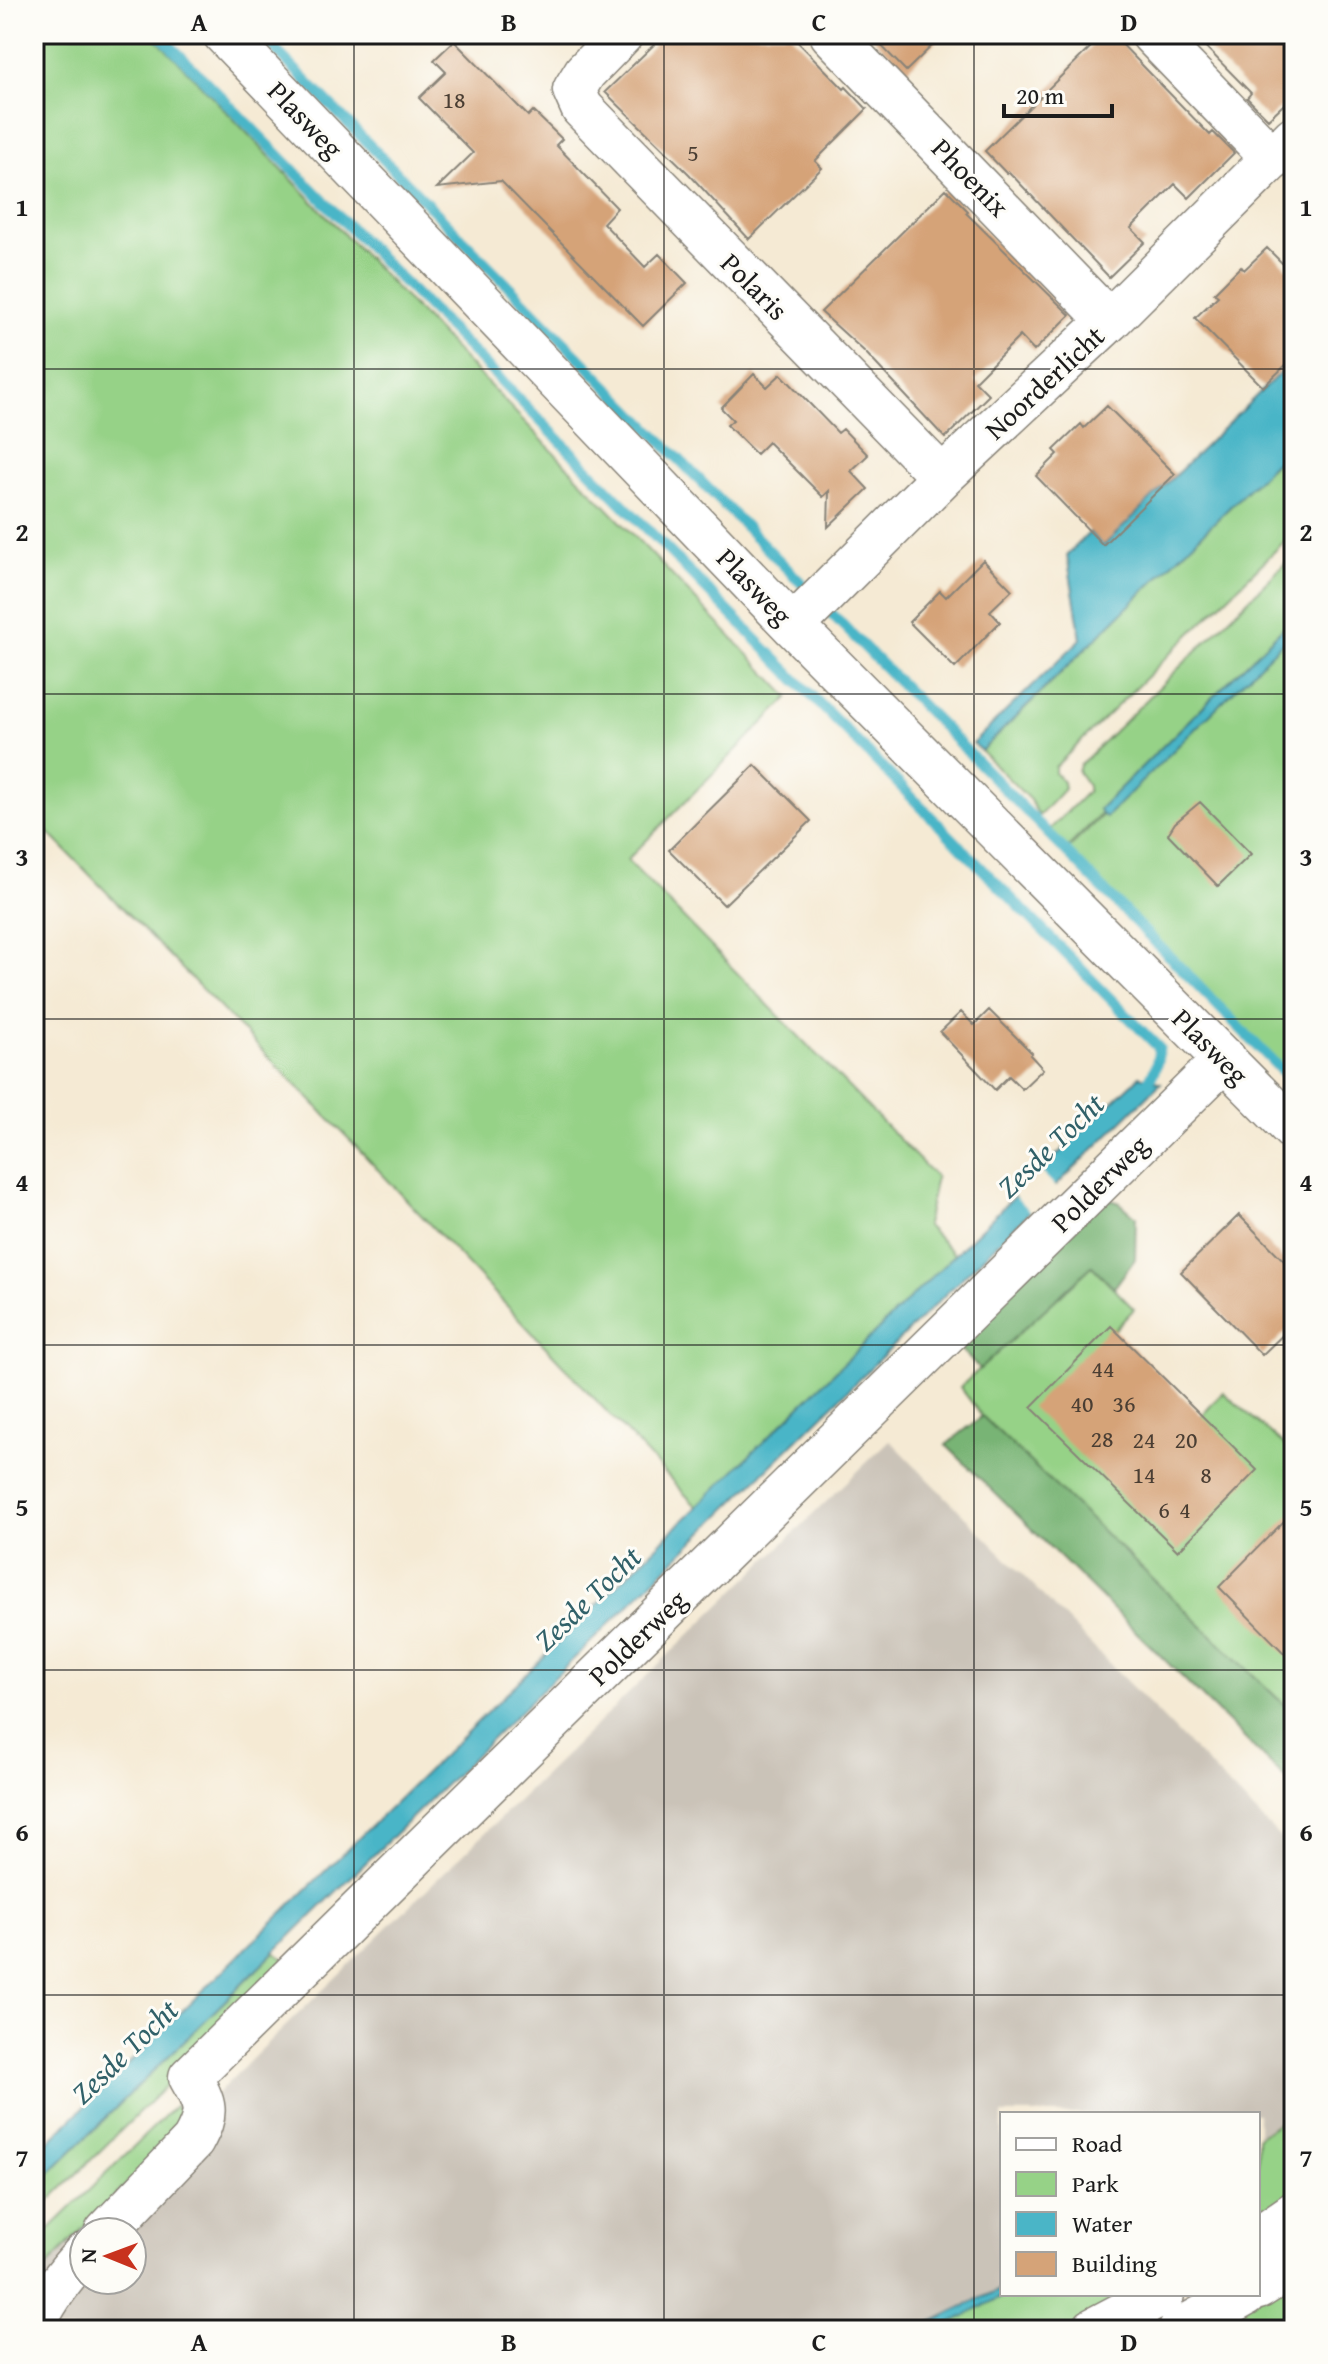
<svg xmlns="http://www.w3.org/2000/svg" width="1328" height="2364" viewBox="0 0 1328 2364" font-family="'Gentium Book Plus',serif">
<style>
.industrial{fill:#cac3b8;fill-rule:evenodd}
.green{fill:#96d287;stroke:#597752;stroke-width:2}
.forest{fill:#78b474;stroke:#4a6848;stroke-width:2}
.water{fill:#4ab5c7;stroke:#336872;stroke-width:2}
.pier{fill:#f5ead4}
.lines{fill:none;stroke-linecap:round;stroke-linejoin:round}
.stream{stroke:#4ab5c7;stroke-width:11}
.building{fill:#d5a378}
.minor-casing{stroke:#888378;stroke-width:45}
.tertiary-casing{stroke:#888378;stroke-width:47}
.minor{stroke:#fff;stroke-width:42}
.tertiary{stroke:#fff;stroke-width:44}
.grid{fill:none;stroke:#1c1c1c;stroke-width:2;stroke-opacity:0.55}
.labels{text-anchor:middle;dominant-baseline:central;stroke-width:6;stroke-linejoin:round;paint-order:stroke}
.number-label{font-size:24px;fill:#4a3e33}
.street-label{font-size:28px;fill:#1c1c1c;stroke:#fdfcf7}
.water-label{font-size:30px;font-style:italic;fill:#316169;stroke:#fdfcf7}
.neatline{fill:none;stroke:#1c1c1c;stroke-width:3}
.grid-label{font-size:26px;text-anchor:middle;font-weight:bold;fill:#1c1c1c}
</style>
<rect width="100%" height="100%" fill="#fdfcf7"/>
<filter id="ink" filterUnits="userSpaceOnUse"><feTurbulence type="fractalNoise" baseFrequency=".0125" numOctaves="2"/><feDisplacementMap in="SourceGraphic" scale="16" xChannelSelector="R" yChannelSelector="G"/><feConvolveMatrix kernelMatrix="1 2 1 2 8 2 1 2 1" color-interpolation-filters="sRGB"/></filter>
<filter id="wash" filterUnits="userSpaceOnUse"><feTurbulence type="fractalNoise" baseFrequency=".006" numOctaves="4" result="noise"/><feDisplacementMap in="SourceGraphic" scale="32" xChannelSelector="R" yChannelSelector="G"/><feGaussianBlur stdDeviation="1.8" result="paint"/><feColorMatrix in="noise" values="0 0 0 0 0 0 0 0 0 0 0 0 0 0 0 0 0 1.4 0 .05"/><feComposite in="paint" operator="in"/></filter>
<g filter="url(#wash)">
<rect width="100%" height="100%" fill="#f5ead4"/>
<!-- industrial -->
<path class="industrial" d="M 890,1440 L 1294,1852 L 1294,2330 L 34,2330 L 34,2275 L 264,2047 ZM 1002,2114 L 1258,2114 L 1258,2294 L 1002,2294 ZM 84,2232 L 132,2232 L 132,2280 L 84,2280 Z"/>
<!-- green -->
<path class="green" d="M 34,34 L 152,34 L 789,697 L 627,860 L 936,1177 L 926,1225 L 956,1256 L 698,1508 L 350,1140 L 34,818 Z
M 1294,444 L 1294,532 L 1055,767 L 1055,773 L 1063,782 L 1064,789 L 1039,816 L 1030,800 L 981,751 Z
M 1294,555 L 1294,617 L 1099,809 L 1101,814 L 1067,848 L 1049,830 L 1088,791 L 1088,786 L 1078,772 L 1080,765 Z
M 1294,626 L 1294,1087 L 1064,853 Z
M 1092,1266 L 1134,1309 L 1086,1360 L 1173,1448 L 1223,1392 L 1294,1454 L 1294,1714 L 1016,1449 L 982,1416 L 960,1387 Z
M 275,1952 L 290,1964 L 34,2216 L 34,2188 Z
M 176,2105 L 184,2123 L 180,2132 L 84,2227 L 34,2281 L 34,2244 Z
M 1294,2111 L 1294,2202 L 1258,2226 L 1258,2137 Z
M 1294,2276 L 1294,2330 L 1202,2330 Z
M 1006,2294 L 1144,2294 L 1075,2330 L 933,2330 Z"/>
<!-- forest -->
<path class="forest" d="M 1106,1198 L 1120,1203 L 1136,1217 L 1135,1259 L 1114,1288 L 1092,1266 L 980,1369 L 954,1343 Z
M 982,1416 L 1294,1714 L 1294,1787 L 946,1445 Z"/>
<!-- water -->
<path class="water" d="M 1294,359 L 1294,444 L 981,751 L 973,743 L 1081,639 L 1067,555 L 1090,532 L 1104,545 Z
M 1294,617 L 1294,631 L 1106,817 L 1101,814 L 1099,809 Z
M 1140,1076 L 1161,1083 L 34,2188 L 34,2156 L 1040,1171 Z
M 1002,2288 L 1002,2294 L 1006,2294 C 977,2309 947,2330 915,2330 Z"/>
<!-- pier -->
<path class="pier" d="M 1038,1168 L 1059,1190 L 1033,1215 L 1012,1193 Z"/>
<g class="lines">
<!-- stream -->
<path class="stream" d="M 159,34 L 1159,1048 C 1157,1067 1154,1076 1141,1089
M 260,34 L 813,595
M 825,607 L 1294,1083"/>
</g>
<g id="blocks">
<!-- building -->
<path class="building" d="M 665,34 L 790,34 L 844,89 L 846,87 L 867,109 L 815,161 L 822,168 L 749,239 L 689,174 L 605,92 Z
M 870,34 L 944,34 L 906,71 Z
M 1104,34 L 1112,34 L 1210,135 L 1213,132 L 1234,153 L 1189,198 L 1175,184 L 1131,228 L 1145,242 L 1109,277 L 1009,172 L 1007,174 L 985,151 Z
M 1193,34 L 1294,34 L 1294,95 L 1268,119 L 1247,98 L 1251,93 Z
M 454,41 L 528,116 L 533,111 L 562,139 L 556,145 L 617,208 L 603,223 L 645,267 L 659,254 L 687,283 L 643,326 L 501,181 L 437,188 L 473,153 L 419,98 L 446,72 L 434,60 Z
M 946,189 L 968,211 L 966,213 L 1070,315 L 1034,351 L 1020,336 L 975,381 L 989,395 L 945,438 L 865,352 L 821,312 Z
M 1267,248 L 1294,275 L 1294,357 L 1263,387 L 1195,318 L 1218,296 L 1214,293 L 1241,266 L 1244,270 Z
M 754,374 L 767,387 L 781,374 L 838,433 L 843,429 L 868,455 L 851,471 L 868,489 L 828,527 L 829,491 L 823,497 L 768,442 L 756,454 L 727,425 L 733,420 L 721,408 Z
M 1107,406 L 1175,474 L 1103,545 L 1036,476 L 1058,454 L 1054,450 L 1081,424 L 1084,428 Z
M 983,560 L 1012,590 L 990,611 L 1000,622 L 955,668 L 909,622 L 940,591 L 946,597 Z
M 755,765 L 811,821 L 724,905 L 669,850 Z
M 1200,802 L 1251,854 L 1218,886 L 1168,834 L 1175,823 Z
M 989,1010 L 1032,1053 L 1030,1055 L 1043,1069 L 1022,1089 L 1009,1076 L 995,1090 L 940,1032 L 961,1012 L 974,1025 Z
M 1239,1215 L 1294,1271 L 1294,1324 L 1262,1355 L 1181,1272 Z
M 1111,1326 L 1257,1470 L 1178,1551 L 1031,1407 Z
M 1294,1511 L 1294,1663 L 1219,1587 Z"/>
</g>
</g>
<g filter="url(#ink)">
<use href="#blocks" fill-opacity="0" stroke="#888378" stroke-width="2"/>
<g class="lines">
<defs>
<path id="minor" d="M 224,34 L 793,626 L 1294,1130
M 622,34 L 585,72 L 574,90 L 582,108 L 942,477
M 831,34 L 1109,321
M 1152,34 L 1273,159
M 793,626 L 942,477 L 1109,321 L 1294,137
M 106,2232 L 193,2141 C 209,2112 206,2105 190,2077 L 1225,1059
M 34,2326 C 46,2299 64,2276 84,2254"/>
<path id="tertiary" d="M 1258,2239 L 1294,2214
M 1258,2287 L 1294,2264
M 1094,2330 L 1162,2294
M 1181,2330 L 1245,2294"/>
</defs>
<!-- minor casing -->
<use href="#minor" class="minor-casing"/>
<!-- tertiary casing -->
<use href="#tertiary" class="tertiary-casing"/>
<!-- minor -->
<use href="#minor" class="minor"/>
<!-- tertiary -->
<use href="#tertiary" class="tertiary"/>
</g>
</g>
<!-- grid -->
<path class="grid" d="M 354,34 L 354,2330M 664,34 L 664,2330M 974,34 L 974,2330M 34,369 L 1294,369M 34,694 L 1294,694M 34,1019 L 1294,1019M 34,1345 L 1294,1345M 34,1670 L 1294,1670M 34,1995 L 1294,1995"/>
<g class="labels">
<!-- number labels -->
<g class="number-label">
<text x="454" y="99">18</text>
<text x="693" y="152">5</text>
<text x="1103" y="1368">44</text>
<text x="1082" y="1403">40</text>
<text x="1124" y="1403">36</text>
<text x="1102" y="1438">28</text>
<text x="1144" y="1439">24</text>
<text x="1186" y="1439">20</text>
<text x="1144" y="1474">14</text>
<text x="1206" y="1474">8</text>
<text x="1164" y="1509">6</text>
<text x="1185" y="1509">4</text>
</g>
<!-- street labels -->
<g class="street-label">
<text transform="translate(306 119) rotate(46)">Plasweg</text>
<text transform="translate(971 177) rotate(46)">Phoenix</text>
<text transform="translate(755 286) rotate(45)">Polaris</text>
<text transform="translate(1044 382) rotate(-43)">Noorderlicht</text>
<text transform="translate(755 586) rotate(46)">Plasweg</text>
<text transform="translate(1211 1046) rotate(45)">Plasweg</text>
<text transform="translate(1099 1183) rotate(-45)">Polderweg</text>
<text transform="translate(637 1637) rotate(-44)">Polderweg</text>
</g>
<!-- water labels -->
<g class="water-label">
<text transform="translate(1050 1145) rotate(-44)">Zesde Tocht</text>
<text transform="translate(587 1598) rotate(-44)">Zesde Tocht</text>
<text transform="translate(124 2051) rotate(-44)">Zesde Tocht</text>
</g>
</g>
<!-- margin -->
<rect width="1328" height="2364" fill="none" stroke="#fdfcf7" stroke-width="88"/>
<!-- legend -->
<rect x="1000" y="2112" width="260" height="184" fill="#fdfcf7" stroke="#a3a29f" stroke-width="2"/>
<rect x="1016" y="2138" width="40" height="12" fill="#ffffff" stroke="#a3a29f" stroke-width="2"/>
<text x="1072" y="2152" font-size="24" fill="#1c1c1c">Road</text>
<rect x="1016" y="2172" width="40" height="24" fill="#96d287" stroke="#a3a29f" stroke-width="2"/>
<text x="1072" y="2192" font-size="24" fill="#1c1c1c">Park</text>
<rect x="1016" y="2212" width="40" height="24" fill="#4ab5c7" stroke="#a3a29f" stroke-width="2"/>
<text x="1072" y="2232" font-size="24" fill="#1c1c1c">Water</text>
<rect x="1016" y="2252" width="40" height="24" fill="#d5a378" stroke="#a3a29f" stroke-width="2"/>
<text x="1072" y="2272" font-size="24" fill="#1c1c1c">Building</text>
<!-- north arrow -->
<g transform="translate(108 2256) rotate(271)"><circle r="38" fill="#fdfcf7" stroke="#a3a29f" stroke-width="2"/>
<path d="M0-6L14 30L0 20L-14 30Z" fill="#c8321e"/>
<text y="-12" font-size="22" font-weight="bold" text-anchor="middle" fill="#1c1c1c">N</text>
</g>
<!-- scale -->
<path d="M1004 104v12h108v-12" fill="none" stroke="#1c1c1c" stroke-width="4"/>
<text x="1016" y="104" font-size="24" fill="#1c1c1c" stroke="#fdfcf7" stroke-width="6" paint-order="stroke">20 m</text>
<rect x="44" y="44" width="1240" height="2276" class="neatline"/>
<g class="grid-label">
<text x="199" y="31">A</text>
<text x="509" y="31">B</text>
<text x="819" y="31">C</text>
<text x="1129" y="31">D</text>
<text x="22" y="216">1</text>
<text x="1306" y="216">1</text>
<text x="22" y="541">2</text>
<text x="1306" y="541">2</text>
<text x="22" y="866">3</text>
<text x="1306" y="866">3</text>
<text x="22" y="1191">4</text>
<text x="1306" y="1191">4</text>
<text x="22" y="1516">5</text>
<text x="1306" y="1516">5</text>
<text x="22" y="1841">6</text>
<text x="1306" y="1841">6</text>
<text x="22" y="2167">7</text>
<text x="1306" y="2167">7</text>
<text x="199" y="2351">A</text>
<text x="509" y="2351">B</text>
<text x="819" y="2351">C</text>
<text x="1129" y="2351">D</text>
</g>
</svg>
